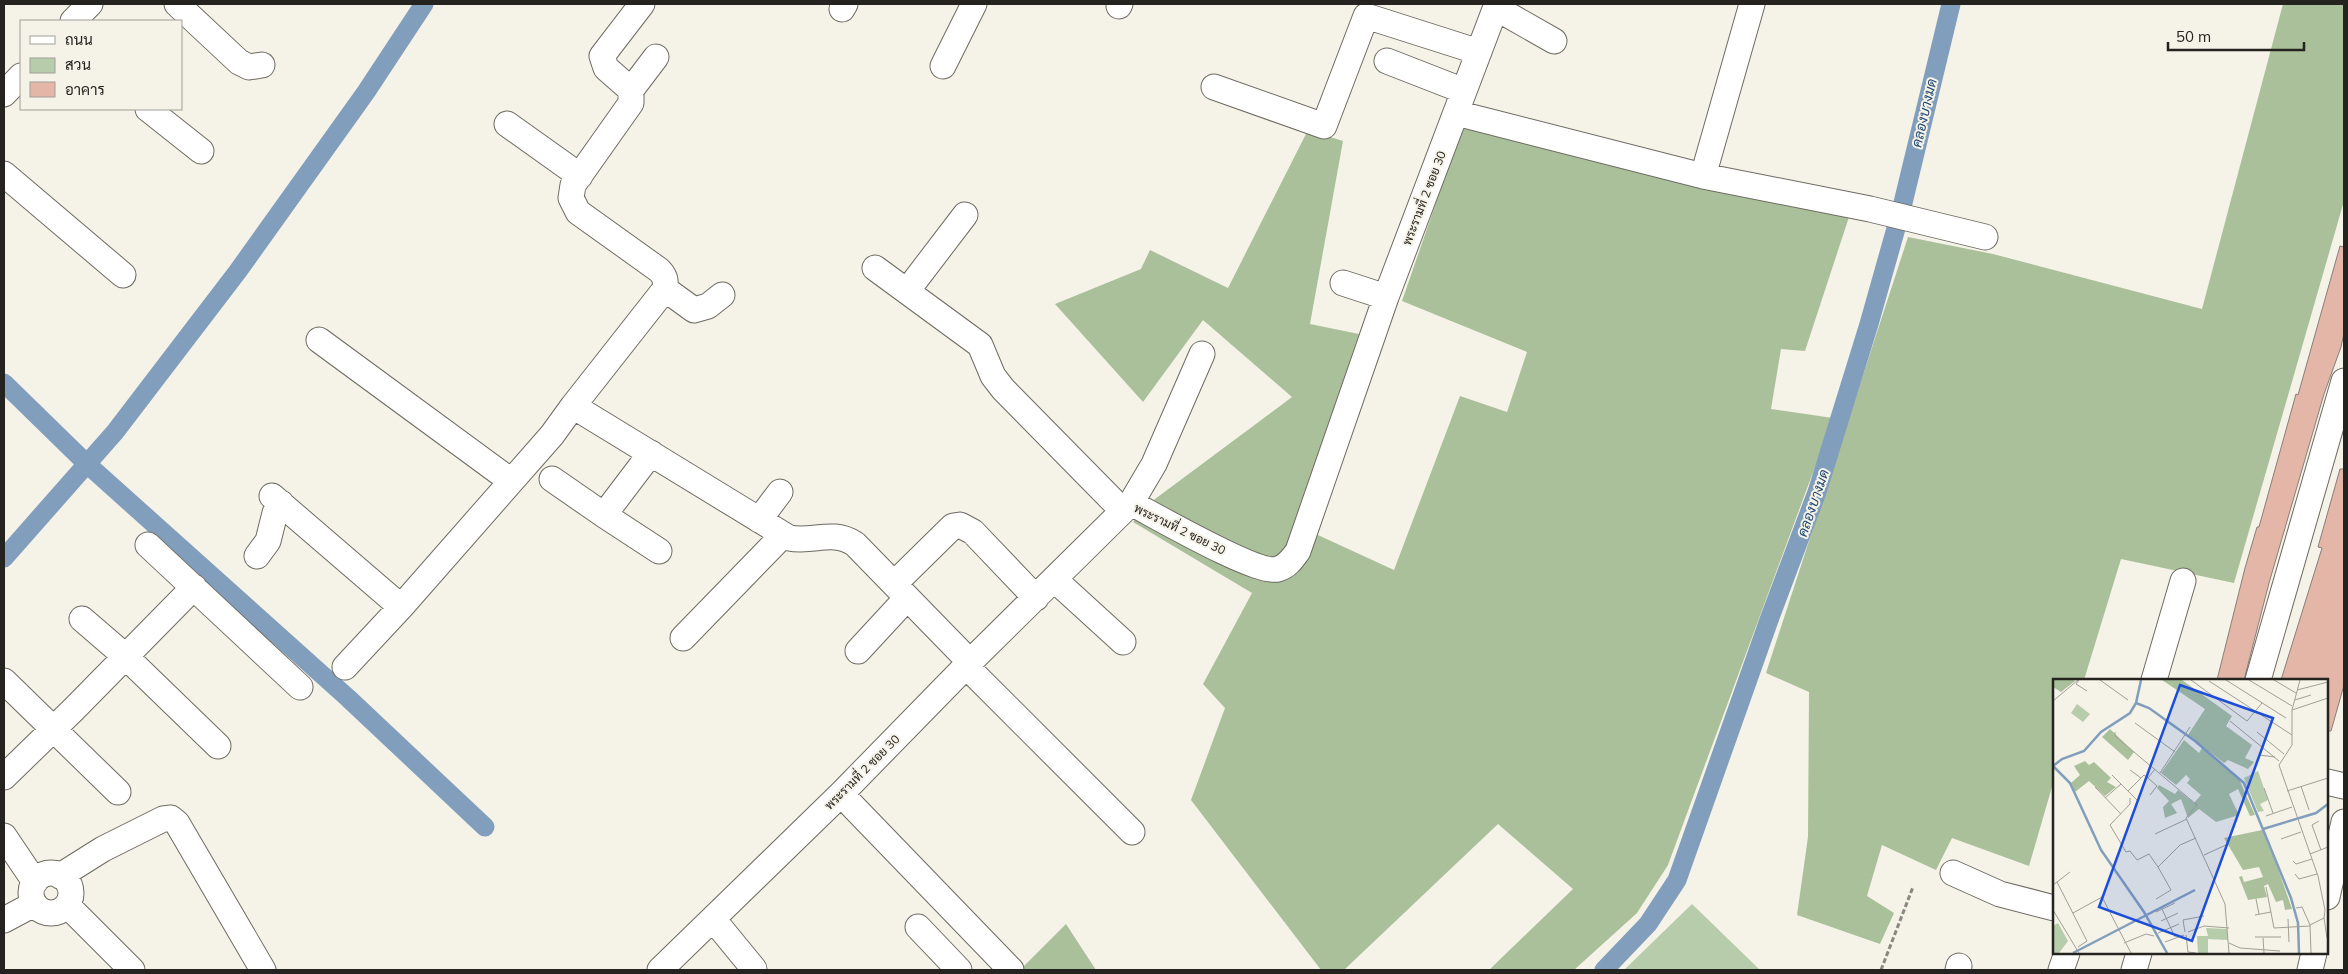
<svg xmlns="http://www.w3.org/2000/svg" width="2348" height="974" viewBox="0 0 2348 974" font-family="Mulish,Sarabun,sans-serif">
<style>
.green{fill:#b7ccaa}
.forest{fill:#aac09b}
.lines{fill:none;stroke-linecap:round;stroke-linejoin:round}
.canal{stroke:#829ebd;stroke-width:19}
.building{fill:#e3b6a7;stroke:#897e7b}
.minor-casing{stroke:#6e6b62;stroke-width:27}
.path{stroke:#8a8880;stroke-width:3;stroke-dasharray:5 2.5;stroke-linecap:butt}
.minor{stroke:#fff;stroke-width:25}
.labels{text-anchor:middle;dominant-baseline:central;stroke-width:4;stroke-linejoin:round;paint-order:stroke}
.street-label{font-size:12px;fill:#24231f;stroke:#f5f2e7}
.water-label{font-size:14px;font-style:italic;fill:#214a75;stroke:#f5f2e7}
.inset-river{fill:none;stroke:#829ebd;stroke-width:2.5}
.inset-road{fill:none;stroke:#a19f97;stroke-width:1}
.view{fill:#1d4ed8;fill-opacity:0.15;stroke:#1d4ed8;stroke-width:2.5}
.inset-edge{fill:none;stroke:#24231f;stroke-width:2.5}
</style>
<rect width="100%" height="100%" fill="#f5f2e7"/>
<!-- green -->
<path class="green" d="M 1692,904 L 1760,970 L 1624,970 Z"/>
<!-- forest -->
<path class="forest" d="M 2283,4 L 2344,4 L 2344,201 L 2234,583 L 2121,559 L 2084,680 L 2054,680 L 2054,780 L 2029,866 L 1952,838 L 1936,870 L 1882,845 L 1867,896 L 1894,913 L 1880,944 L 1797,915 L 1808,837 L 1809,692 L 1766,673 L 1908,237 L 1993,254 L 2202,309 Z
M 1464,122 L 1849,217 L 1805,351 L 1781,349 L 1771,409 L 1833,418 L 1668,865 L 1637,913 L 1574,970 L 1489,970 L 1573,889 L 1498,824 L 1344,970 L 1321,970 L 1191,800 L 1225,708 L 1203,684 L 1252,593 L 1133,522 L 1155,499 L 1292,397 L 1203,320 L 1143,402 L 1055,304 L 1141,269 L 1150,250 L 1228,288 L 1308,130 L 1343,141 L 1310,324 L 1359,334 L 1294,524 L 1394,570 L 1460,396 L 1507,412 L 1527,352 L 1402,301 Z
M 1066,924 L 1096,970 L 1020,970 Z"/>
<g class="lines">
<!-- canal -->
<path class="canal" d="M 4,383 L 87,464 L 348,698 L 485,827
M 4,558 L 115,432 L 238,271 L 366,92 L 424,4
M 1604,970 L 1648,924 L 1677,880 L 1769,620 L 1817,492 L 1869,324 L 1902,207 L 1951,4"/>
</g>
<!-- building -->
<path class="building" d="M 2340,246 L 2344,247 L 2344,333 L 2341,347 L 2324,394 L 2269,583 L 2244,680 L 2217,680 L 2245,568 L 2257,527 L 2259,527 L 2296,394 L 2298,395 Z
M 2340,469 L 2344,469 L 2344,685 L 2331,731 L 2327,731 L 2327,680 L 2281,680 L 2322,548 L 2318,547 Z"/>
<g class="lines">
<defs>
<path id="minor" d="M 177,4 L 239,62 L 249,67 L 262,65
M 642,4 L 602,56 L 606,68 L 631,90 L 631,103 L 573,185 L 571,198 L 578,212 L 659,270 C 665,276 666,280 665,289 L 573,406 L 789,538 C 814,543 832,529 855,544 L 970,662
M 1119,6 L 1120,4
M 1496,8 L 1554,41
M 842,9 L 845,4
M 73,21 L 90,4
M 1387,61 L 1464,91
M 943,66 L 974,4
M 1214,87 L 1324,126 L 1366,16 L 1479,52
M 631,90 L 656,57
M 4,94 L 21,76
M 148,109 L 201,151
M 1456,113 L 1703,176 L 1870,209 L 1985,237
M 507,124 L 580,176
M 4,174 L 123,275
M 1703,176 L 1752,4
M 875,268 L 980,345 L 993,376 L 1003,389 L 1123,511
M 1343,283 L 1386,297
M 665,289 L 694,310 L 708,306 L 722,295
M 907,291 L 965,215
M 319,340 L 511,481
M 651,453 L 604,515 L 659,551
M 552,479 L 604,515
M 272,496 L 401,607 L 552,435 L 573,406
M 1131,503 L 1154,464 L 1202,354
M 759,520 L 780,492
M 148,545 L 300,687
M 257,556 L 268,541 L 275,513 L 281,503
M 1055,580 L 1123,642
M 894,584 L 953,526 L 960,525 L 973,532 L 1036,598
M 82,619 L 125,656 L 218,746
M 683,638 L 783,535
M 858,651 L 907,598
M 966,666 L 1132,832
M 345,667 L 401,607
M 2154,680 L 2183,581
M 2258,680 L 2344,381
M 4,681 L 118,792
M 4,777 L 73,710 L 194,587
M 2327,782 L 2344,786
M 841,794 L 1011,970
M 4,836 L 35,882
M 1953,873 L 2000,894 L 2054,908
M31 893a20 20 0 1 1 40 0a20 20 0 1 1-40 0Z
M 60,876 L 103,849 L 163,819 L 171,818 L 177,823 L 263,970
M 2327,897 L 2344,822
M 67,905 L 132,970
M 713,919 L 754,969
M 4,920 L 34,904
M 918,927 L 959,970
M 660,970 L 841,794 L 970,662 L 1131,503 C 1156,516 1257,575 1278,569 C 1288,566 1293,558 1298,551 L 1386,297 L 1497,4
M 1958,970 L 1959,966
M 2061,970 L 2067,953
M 2134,970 L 2139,953
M 2310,970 L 2314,953"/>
</defs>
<!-- minor casing -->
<use href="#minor" class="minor-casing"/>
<!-- path -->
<path class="path" d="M 1881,970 L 1913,887"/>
<!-- minor -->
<use href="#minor" class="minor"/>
</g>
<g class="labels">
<!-- street labels -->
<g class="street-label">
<text transform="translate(1424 198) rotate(-69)">พระรามที่ 2 ซอย 30</text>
<text transform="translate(1180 529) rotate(26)">พระรามที่ 2 ซอย 30</text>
<text transform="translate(862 772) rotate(-45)">พระรามที่ 2 ซอย 30</text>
</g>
<!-- water labels -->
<g class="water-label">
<text transform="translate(1924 113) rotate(-77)">คลองบางมด</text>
<text transform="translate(1813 503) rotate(-71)">คลองบางมด</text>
</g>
</g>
<!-- overview -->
<g transform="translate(2053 679)">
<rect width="275" height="275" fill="#f5f2e7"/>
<path d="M 24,25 L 37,35 L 30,43 L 18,34 ZM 205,92 L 215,121 L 207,125 L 211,132 L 205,133 L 191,99 ZM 5,244 L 15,262 L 6,274 L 0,274 L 0,247 ZM 153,249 L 174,250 L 175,261 L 155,260 L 155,274 L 145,274 L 144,257 L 155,257 Z" fill="#b7ccaa"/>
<path d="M 0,1 L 21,1 L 22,2 L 8,13 L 0,8 ZM 109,1 L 129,1 L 179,37 L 173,47 L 199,66 L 192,79 L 201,83 L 195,90 L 175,81 L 171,84 L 135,56 L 152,30 ZM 57,50 L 81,73 L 75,81 L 49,58 ZM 131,61 L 146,74 L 149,69 L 186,100 L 202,136 L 197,137 L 185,110 L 176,115 L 186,136 L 163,143 L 146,130 L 135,139 L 128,120 L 118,125 L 124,134 L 112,139 L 110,128 L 116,122 L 104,109 L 106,106 L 122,115 L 125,111 L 141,124 L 148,116 L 134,104 L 137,100 L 133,96 L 123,106 L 108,94 ZM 32,82 L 36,86 L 41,83 L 58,99 L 54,103 L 63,108 L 52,117 L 36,102 L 22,113 L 18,104 L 27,96 L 21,87 ZM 209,151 L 225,190 L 239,230 L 232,231 L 230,221 L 223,223 L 215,205 L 211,207 L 214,218 L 195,221 L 186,198 L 189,197 L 191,203 L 210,198 L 206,188 L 190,191 L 171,159 Z" fill="#aac09b"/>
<path class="inset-river" d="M 83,24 L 96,29 L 142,62 L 191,104 L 238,219 L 245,244 L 246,274M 0,87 L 17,104 L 48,171 L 91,233 L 114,274M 0,87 L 9,80 L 31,72 L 48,53 L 77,34 L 83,24 L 88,1M 210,150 L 263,134 L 275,125M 20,274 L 142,211"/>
<path class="inset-road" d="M 26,1 L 23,5 L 34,12M 47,1 L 75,21M 138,1 L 194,42 L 209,24M 173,1 L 233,39M 196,1 L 239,27M 221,1 L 243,14M 247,1 L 239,31 L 239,66 L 226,86 L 265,197 L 272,231 L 271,239 L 257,246 L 258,274M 156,2 L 239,56M 244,11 L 275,3M 242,21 L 258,16M 0,22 L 25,1M 239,31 L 275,19M 177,42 L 226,82M 82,44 L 122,73M 62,53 L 62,57 L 144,126 L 133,139 L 172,225 L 176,274M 204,53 L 231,75M 206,76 L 222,78M 77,91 L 88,99 L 91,96 L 95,99M 107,94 L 137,48M 59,96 L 86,123M 248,107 L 256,131M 42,108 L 68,135M 211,109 L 220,134M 75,112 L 88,99M 234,112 L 275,99M 97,116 L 104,107 L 95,99 L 102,90M 52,119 L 68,105M 77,119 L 77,125 L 57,146 L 73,173 L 77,172 L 84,181 L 96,175 L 105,188 L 127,166 L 143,159M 213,137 L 239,128M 266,142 L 259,146 L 268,171M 102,155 L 134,140M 228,160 L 248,153M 257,175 L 275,168M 151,176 L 173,166M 240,182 L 243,185 L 259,180M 242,195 L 246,200 L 264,195M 4,203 L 34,262 L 25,268M 0,206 L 17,193M 213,208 L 221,249 L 257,247M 103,220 L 118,211 L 105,188M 203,220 L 206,235M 243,229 L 249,228 L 257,246M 109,230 L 122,258M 0,231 L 26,274M 103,233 L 122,224M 20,234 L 49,218 L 78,274M 202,236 L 218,233M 271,239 L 274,259M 235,240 L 236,263M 108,242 L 125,234M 132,253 L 130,241 L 151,237M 135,253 L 151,247 L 176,249M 105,254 L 126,245M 133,256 L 135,273 L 143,274M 202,258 L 228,258M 210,259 L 211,274M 112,263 L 131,256M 71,264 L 93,255 L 101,257M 176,264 L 187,269 L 227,272"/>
<path class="view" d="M 127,6 L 220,39 L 139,262 L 46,228 Z"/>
<rect width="275" height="275" class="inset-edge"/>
</g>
<!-- border -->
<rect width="2348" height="974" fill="none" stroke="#24231f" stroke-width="10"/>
<!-- legend -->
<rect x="20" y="20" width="162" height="90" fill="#f5f2e7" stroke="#a19f97"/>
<rect x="30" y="36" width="25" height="8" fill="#ffffff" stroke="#a19f97"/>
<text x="65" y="45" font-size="15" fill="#24231f">ถนน</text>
<rect x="30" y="58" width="25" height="15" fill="#b7ccaa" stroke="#a19f97"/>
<text x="65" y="70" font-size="15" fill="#24231f">สวน</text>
<rect x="30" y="82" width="25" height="15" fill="#e3b6a7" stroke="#a19f97"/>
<text x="65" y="95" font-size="15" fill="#24231f">อาคาร</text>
<!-- scale -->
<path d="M2168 42v8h136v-8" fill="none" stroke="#24231f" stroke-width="2.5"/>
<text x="2176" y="42" font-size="15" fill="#24231f" stroke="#f5f2e7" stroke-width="4" paint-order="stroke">50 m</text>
</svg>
